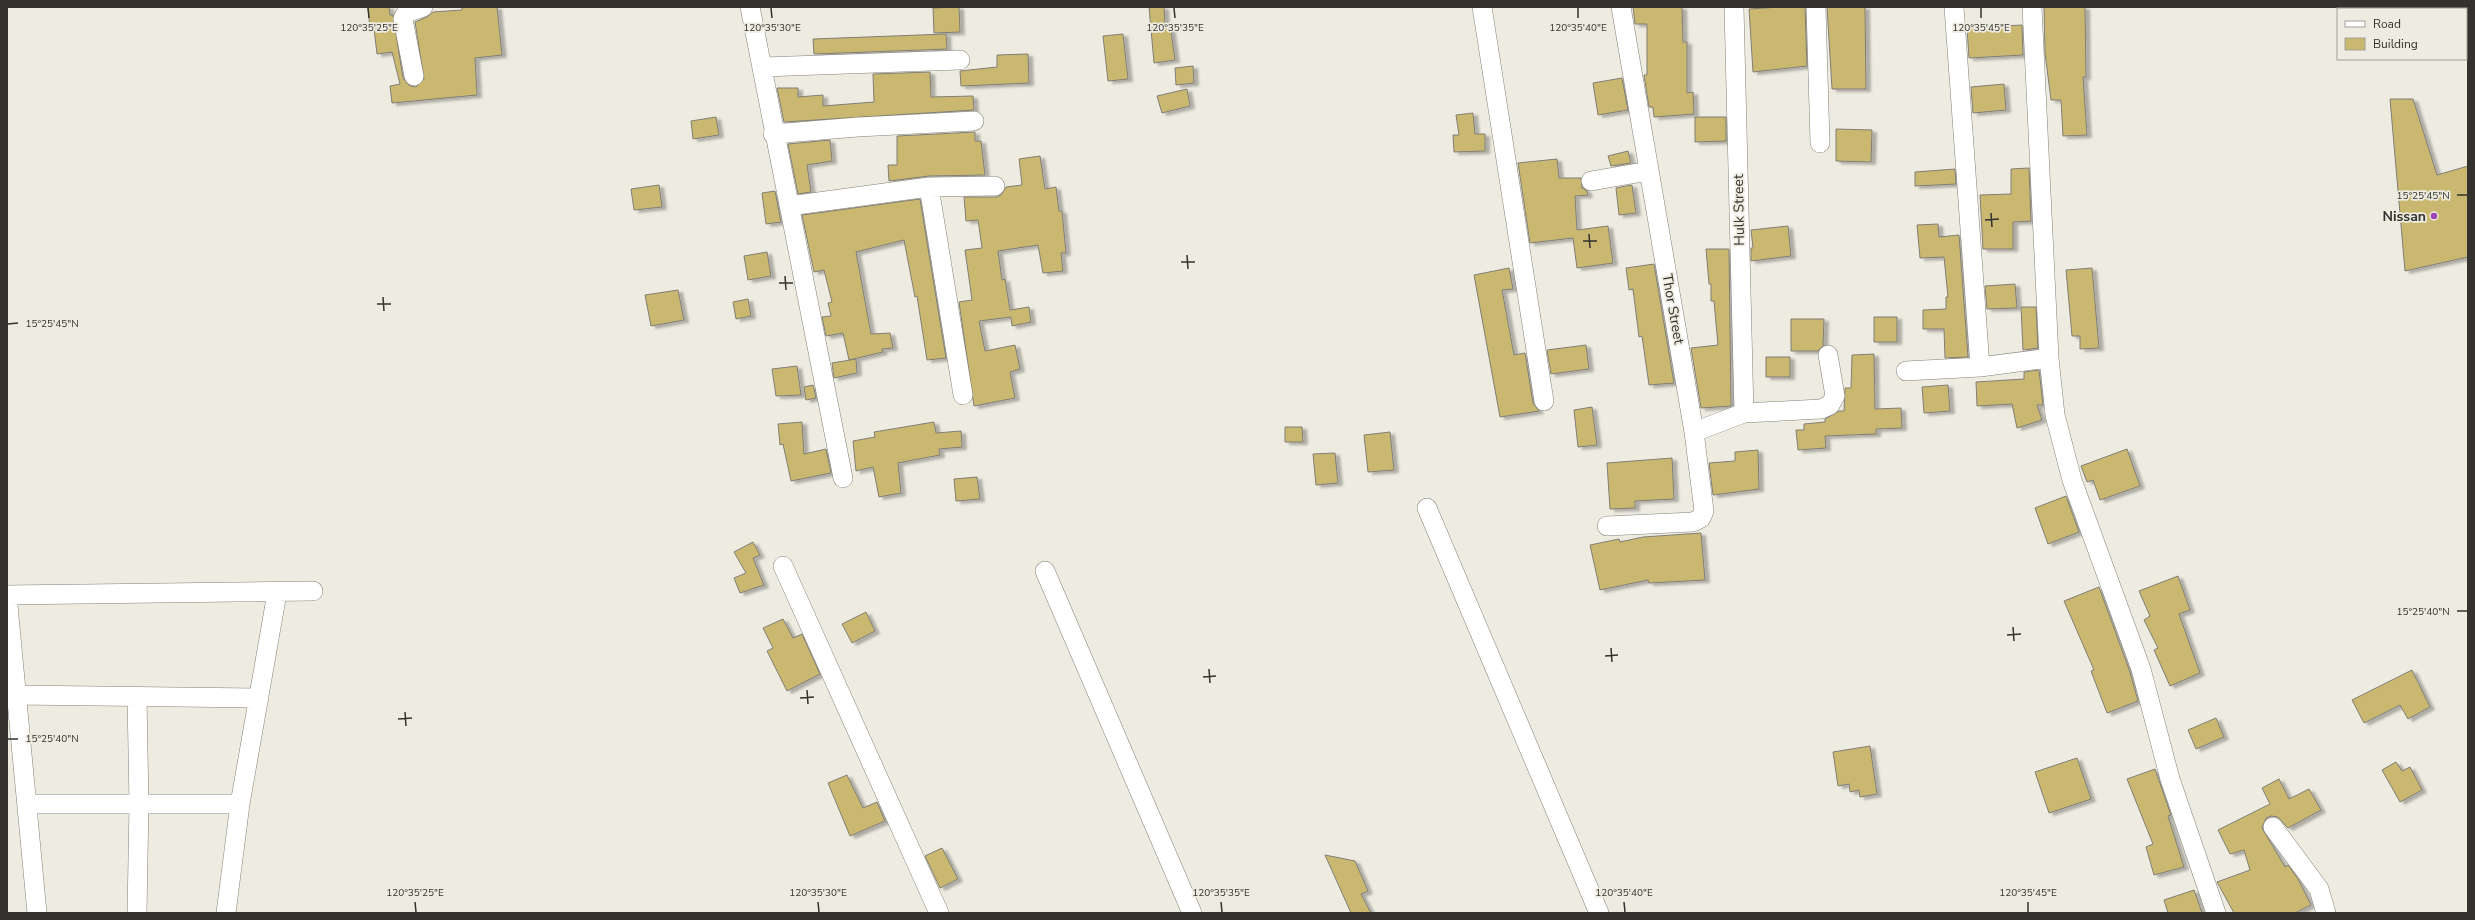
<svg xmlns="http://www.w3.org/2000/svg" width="2475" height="920" viewBox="0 0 2475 920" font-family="'Nunito Sans',sans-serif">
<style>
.building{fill:#cab871;stroke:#807e75;filter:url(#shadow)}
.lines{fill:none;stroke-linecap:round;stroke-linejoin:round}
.street-casing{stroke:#838177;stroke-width:20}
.street{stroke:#fff;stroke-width:19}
.ticks{fill:none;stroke:#33322e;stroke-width:1.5}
.poi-dot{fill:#9d45b2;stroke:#eeece1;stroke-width:1.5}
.labels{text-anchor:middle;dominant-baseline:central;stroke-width:3.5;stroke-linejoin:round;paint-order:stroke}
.street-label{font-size:14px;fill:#33322e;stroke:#eeece1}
.poi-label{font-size:14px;font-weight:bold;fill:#33322e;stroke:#eeece1;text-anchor:end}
.ticks-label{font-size:10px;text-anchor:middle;fill:#33322e;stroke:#eeece1;stroke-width:3.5;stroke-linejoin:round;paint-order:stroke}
</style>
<defs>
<filter id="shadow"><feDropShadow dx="4.5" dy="2.5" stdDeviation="1" flood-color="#0004"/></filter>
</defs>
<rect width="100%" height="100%" fill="#eeece1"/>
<!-- building -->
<path class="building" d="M 368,7 L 389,7 L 390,15 L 393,15 L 403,78 L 410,86 L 416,87 L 424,79 L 415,22 L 427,17 L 433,12 L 462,10 L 462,7 L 497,7 L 502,55 L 475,58 L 477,95 L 392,103 L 390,86 L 400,84 L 392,52 L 377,54 L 374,29 L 370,29 Z
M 959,7 L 960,32 L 934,33 L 933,8 Z
M 1149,7 L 1164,7 L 1165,25 L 1170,24 L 1175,60 L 1154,63 Z
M 1633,7 L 1682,7 L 1683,42 L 1687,42 L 1687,93 L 1693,92 L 1694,114 L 1654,117 L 1653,107 L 1649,107 L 1644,75 L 1647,75 L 1647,24 L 1635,24 Z
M 1780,7 L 1805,7 L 1807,66 L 1753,72 L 1749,9 Z
M 1827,7 L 1865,7 L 1866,89 L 1832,89 Z
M 2044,7 L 2085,7 L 2086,77 L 2083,77 L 2087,135 L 2063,136 L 2061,100 L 2051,100 L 2045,53 Z
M 2022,25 L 2023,55 L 1969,58 L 1967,28 Z
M 946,34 L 947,49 L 814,54 L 813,39 Z
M 1123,34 L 1128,79 L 1108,81 L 1103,36 Z
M 1028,54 L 1029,83 L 961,86 L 960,71 L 997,67 L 997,55 Z
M 1193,66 L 1194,83 L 1176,85 L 1175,68 Z
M 930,72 L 931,97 L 973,96 L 974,110 L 784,122 L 777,88 L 798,88 L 798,97 L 823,95 L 823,106 L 874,102 L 873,74 Z
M 1622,78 L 1628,110 L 1598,115 L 1593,83 Z
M 2004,84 L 2006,110 L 1973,113 L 1971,87 Z
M 1187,89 L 1190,106 L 1162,113 L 1157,96 Z
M 2390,99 L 2413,99 L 2437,175 L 2468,166 L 2468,257 L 2405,271 Z
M 1473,113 L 1475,134 L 1485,134 L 1485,151 L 1454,152 L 1453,135 L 1459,135 L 1456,115 Z
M 716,117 L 719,135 L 693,139 L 691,121 Z
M 1695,117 L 1726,117 L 1726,141 L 1695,142 Z
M 1836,129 L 1872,130 L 1871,162 L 1836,161 Z
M 975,132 L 975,141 L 981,141 L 985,175 L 929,176 L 889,181 L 888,165 L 897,165 L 897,136 Z
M 830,140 L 832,161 L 807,165 L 811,192 L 798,194 L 788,144 Z
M 1628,151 L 1631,163 L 1611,166 L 1608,156 Z
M 1040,156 L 1045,189 L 1056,187 L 1059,211 L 1062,211 L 1066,253 L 1061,253 L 1063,271 L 1043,273 L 1038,245 L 998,251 L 1002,280 L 1005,279 L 1010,310 L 1029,307 L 1031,322 L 1012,326 L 1011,317 L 979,321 L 985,351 L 1015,345 L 1020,369 L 1010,372 L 1015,398 L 974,406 L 959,302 L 972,300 L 965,250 L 982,248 L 978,220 L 966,221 L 964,197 L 996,197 L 1001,195 L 1006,187 L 1022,185 L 1019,159 Z
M 1557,159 L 1559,178 L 1581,178 L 1582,188 L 1587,191 L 1588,195 L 1575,196 L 1577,230 L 1608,226 L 1613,263 L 1577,268 L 1573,238 L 1530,243 L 1518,163 Z
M 2029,168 L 2031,221 L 2013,222 L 2013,249 L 1983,249 L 1980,195 L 2011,194 L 2011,169 Z
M 1955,169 L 1956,184 L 1915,186 L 1915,172 Z
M 659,185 L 662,207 L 634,210 L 631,189 Z
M 1632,185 L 1636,213 L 1619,215 L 1616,188 Z
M 775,191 L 781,222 L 766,224 L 762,193 Z
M 920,199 L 946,358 L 927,360 L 917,296 L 915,297 L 904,240 L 856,252 L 871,334 L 890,333 L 893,348 L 882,349 L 883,352 L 849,360 L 843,333 L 826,336 L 822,317 L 831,316 L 828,303 L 832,302 L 824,270 L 814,272 L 802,215 Z
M 1938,224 L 1939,237 L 1959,235 L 1968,357 L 1945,358 L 1944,329 L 1923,329 L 1923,310 L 1946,309 L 1946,297 L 1948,297 L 1944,257 L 1920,258 L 1917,225 Z
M 1788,226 L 1791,256 L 1751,261 L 1751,248 L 1753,248 L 1751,230 Z
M 1706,249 L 1729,249 L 1731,406 L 1701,408 L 1691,348 L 1718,345 L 1714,301 L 1711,301 L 1711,284 L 1709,284 Z
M 767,252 L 771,276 L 748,280 L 744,256 Z
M 1654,264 L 1674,383 L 1649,385 L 1642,336 L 1639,337 L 1633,289 L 1629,290 L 1626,268 Z
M 1509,268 L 1513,289 L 1502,290 L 1514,355 L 1525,353 L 1533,403 L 1539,411 L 1500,417 L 1474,275 Z
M 2092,268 L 2099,348 L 2080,349 L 2080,336 L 2072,336 L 2066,270 Z
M 2015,284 L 2017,308 L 1987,309 L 1985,286 Z
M 678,290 L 684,320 L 651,326 L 645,295 Z
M 748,299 L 751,316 L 736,319 L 733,302 Z
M 2021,307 L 2036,307 L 2038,348 L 2023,350 Z
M 1874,317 L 1897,317 L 1897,342 L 1874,342 Z
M 1791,319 L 1824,319 L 1823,346 L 1818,351 L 1791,351 Z
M 1586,345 L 1589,369 L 1551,374 L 1547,350 Z
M 1874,354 L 1875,409 L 1901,408 L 1902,428 L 1876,429 L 1876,434 L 1825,436 L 1826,448 L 1798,450 L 1796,430 L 1804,430 L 1804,424 L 1825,422 L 1825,419 L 1839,411 L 1844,411 L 1845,388 L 1851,388 L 1852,355 Z
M 1766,357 L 1790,357 L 1790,377 L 1766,377 Z
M 856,359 L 857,373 L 834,378 L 832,363 Z
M 797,366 L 801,395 L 776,396 L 772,369 Z
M 2039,370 L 2043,405 L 2037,405 L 2042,420 L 2017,428 L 2012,404 L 1977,406 L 1976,382 L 2024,379 L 2024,372 Z
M 813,385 L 816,398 L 806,400 L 804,387 Z
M 1948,385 L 1950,411 L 1924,413 L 1922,387 Z
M 1592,407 L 1597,445 L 1578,447 L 1574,410 Z
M 802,422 L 804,454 L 826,449 L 831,473 L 791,481 L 783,444 L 780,445 L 778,424 Z
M 934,422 L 936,433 L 961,431 L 962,447 L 939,449 L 940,455 L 898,463 L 901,493 L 879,497 L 873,467 L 856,471 L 853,441 L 875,437 L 874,432 Z
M 1285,427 L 1302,427 L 1303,442 L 1285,442 Z
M 1390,432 L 1394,470 L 1368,472 L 1364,435 Z
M 2127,449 L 2140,486 L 2100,500 L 2093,480 L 2087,482 L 2081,466 Z
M 1758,450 L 1759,489 L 1713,495 L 1709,463 L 1735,461 L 1735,452 Z
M 1335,453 L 1338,483 L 1316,485 L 1313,454 Z
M 1672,458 L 1674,499 L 1635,501 L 1635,508 L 1610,509 L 1607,463 Z
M 977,477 L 980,499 L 956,501 L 954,479 Z
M 2066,496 L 2079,532 L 2048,544 L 2035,508 Z
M 1701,533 L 1705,580 L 1649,583 L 1648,580 L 1600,590 L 1590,545 L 1619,539 L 1620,542 L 1643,537 Z
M 753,542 L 760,555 L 753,558 L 764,585 L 740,593 L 734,578 L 746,573 L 734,552 Z
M 2178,576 L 2190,610 L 2179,614 L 2200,673 L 2170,686 L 2154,650 L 2158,648 L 2144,620 L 2150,616 L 2139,591 Z
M 2099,587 L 2130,672 L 2138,701 L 2107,713 L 2091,671 L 2094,670 L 2064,601 Z
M 866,612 L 875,631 L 852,643 L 842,624 Z
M 783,619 L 793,638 L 802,634 L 820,674 L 787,691 L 767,651 L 773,648 L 763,628 Z
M 2412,670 L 2430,707 L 2408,719 L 2400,705 L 2364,723 L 2352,700 Z
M 2216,718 L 2224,737 L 2196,749 L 2188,730 Z
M 1870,746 L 1877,794 L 1860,797 L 1859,790 L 1850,792 L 1849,784 L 1838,786 L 1833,752 Z
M 2077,758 L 2091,799 L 2049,813 L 2035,772 Z
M 2396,762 L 2402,771 L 2410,767 L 2422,790 L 2400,802 L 2382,770 Z
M 2155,769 L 2171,815 L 2168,816 L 2184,867 L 2154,875 L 2146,847 L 2153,844 L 2127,779 Z
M 847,775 L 863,808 L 877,802 L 885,821 L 850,836 L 828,783 Z
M 2279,779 L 2289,799 L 2309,789 L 2321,810 L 2288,828 L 2278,817 L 2271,816 L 2266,818 L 2262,828 L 2285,867 L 2288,865 L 2298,879 L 2311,905 L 2295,913 L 2234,913 L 2217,882 L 2250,870 L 2244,850 L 2230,854 L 2218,830 L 2270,804 L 2262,788 Z
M 942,848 L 958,879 L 940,888 L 925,856 Z
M 1325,855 L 1355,861 L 1368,891 L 1361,894 L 1371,913 L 1351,913 Z
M 2194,890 L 2202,913 L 2168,913 L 2164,900 Z"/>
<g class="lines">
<defs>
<path id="street" d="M 750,7 L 843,478
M 1482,7 L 1544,401
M 1734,7 L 1744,413
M 1816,7 L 1820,143
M 1954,7 L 1980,367
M 2032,7 L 2049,358 L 2055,415 L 2072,480 L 2141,669 L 2170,779 L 2216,913
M 763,67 L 960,60
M 414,76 L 403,19 L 406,13 L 423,7
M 773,134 L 858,127 L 974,121
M 1591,181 L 1649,171
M 929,187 L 963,395
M 789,206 L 929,187 L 995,186
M 1906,371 L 1980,367 L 2049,358
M 1694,432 L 1744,413 L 1821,409 L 1830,405 L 1835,396 L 1828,355
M 1427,508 L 1599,913
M 1607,526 L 1693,522 L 1701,518 L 1704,511 L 1694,432 L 1621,7
M 783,566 L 939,913
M 1045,571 L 1192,913
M 7,595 L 37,913
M 7,595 L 313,591
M 17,695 L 259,698
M 27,804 L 240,804
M 2273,827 L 2319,889 L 2326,913
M 137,913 L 139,804 L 137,697
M 226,913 L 240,804 L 277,593"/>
</defs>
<!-- street casing -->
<use href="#street" class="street-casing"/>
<!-- street -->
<use href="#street" class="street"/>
</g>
<!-- ticks -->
<path class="ticks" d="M 368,8 L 369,18M 771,8 L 772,18M 1174,8 L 1175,18M 1578,8 L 1578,18M 1981,8 L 1981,18M 2457,195 L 2467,195M 1991,213 L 1992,227M 1985,220 L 1999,219M 1589,234 L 1590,248M 1583,241 L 1597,241M 1187,255 L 1188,269M 1181,262 L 1195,262M 785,276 L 786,290M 779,283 L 793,283M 383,297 L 384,311M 377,304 L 391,304M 8,324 L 18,323M 2457,611 L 2467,611M 2013,627 L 2014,641M 2007,635 L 2021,634M 1611,648 L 1612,662M 1605,656 L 1618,655M 1209,669 L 1210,683M 1203,677 L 1216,676M 807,690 L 808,704M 800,698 L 814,697M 405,712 L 406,726M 398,719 L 412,718M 8,739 L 18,739M 415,902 L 416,912M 818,902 L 819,912M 1221,902 L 1222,912M 1624,902 L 1625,912M 2028,902 L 2028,912"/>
<!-- markers -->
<circle class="poi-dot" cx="2434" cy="216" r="4"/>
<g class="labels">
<!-- street labels -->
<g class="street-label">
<text transform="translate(1739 210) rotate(-91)">Hulk Street</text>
<text transform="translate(1673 309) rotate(80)">Thor Street</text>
</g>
<!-- poi labels -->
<g class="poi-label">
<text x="2426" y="216">Nissan</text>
</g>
</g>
<g class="ticks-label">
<text x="369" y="31">120°35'25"E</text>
<text x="772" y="31">120°35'30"E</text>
<text x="1175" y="31">120°35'35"E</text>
<text x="1578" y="31">120°35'40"E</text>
<text x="1981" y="31">120°35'45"E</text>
<text x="2423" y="199">15°25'45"N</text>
<text x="52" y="327">15°25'45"N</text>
<text x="2423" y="615">15°25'40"N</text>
<text x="52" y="742">15°25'40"N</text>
<text x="415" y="896">120°35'25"E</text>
<text x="818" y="896">120°35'30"E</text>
<text x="1221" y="896">120°35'35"E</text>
<text x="1624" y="896">120°35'40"E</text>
<text x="2028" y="896">120°35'45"E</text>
</g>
<!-- border -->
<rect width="2475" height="920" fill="none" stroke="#33322e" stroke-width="16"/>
<!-- legend -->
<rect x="2337" y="8" width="130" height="52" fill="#eeece1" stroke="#a3a299"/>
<rect x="2345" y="21" width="20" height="6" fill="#ffffff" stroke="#a3a299"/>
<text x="2373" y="28" font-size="12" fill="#33322e">Road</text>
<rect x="2345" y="38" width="20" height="12" fill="#cab871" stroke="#a3a299"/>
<text x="2373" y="48" font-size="12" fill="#33322e">Building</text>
</svg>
